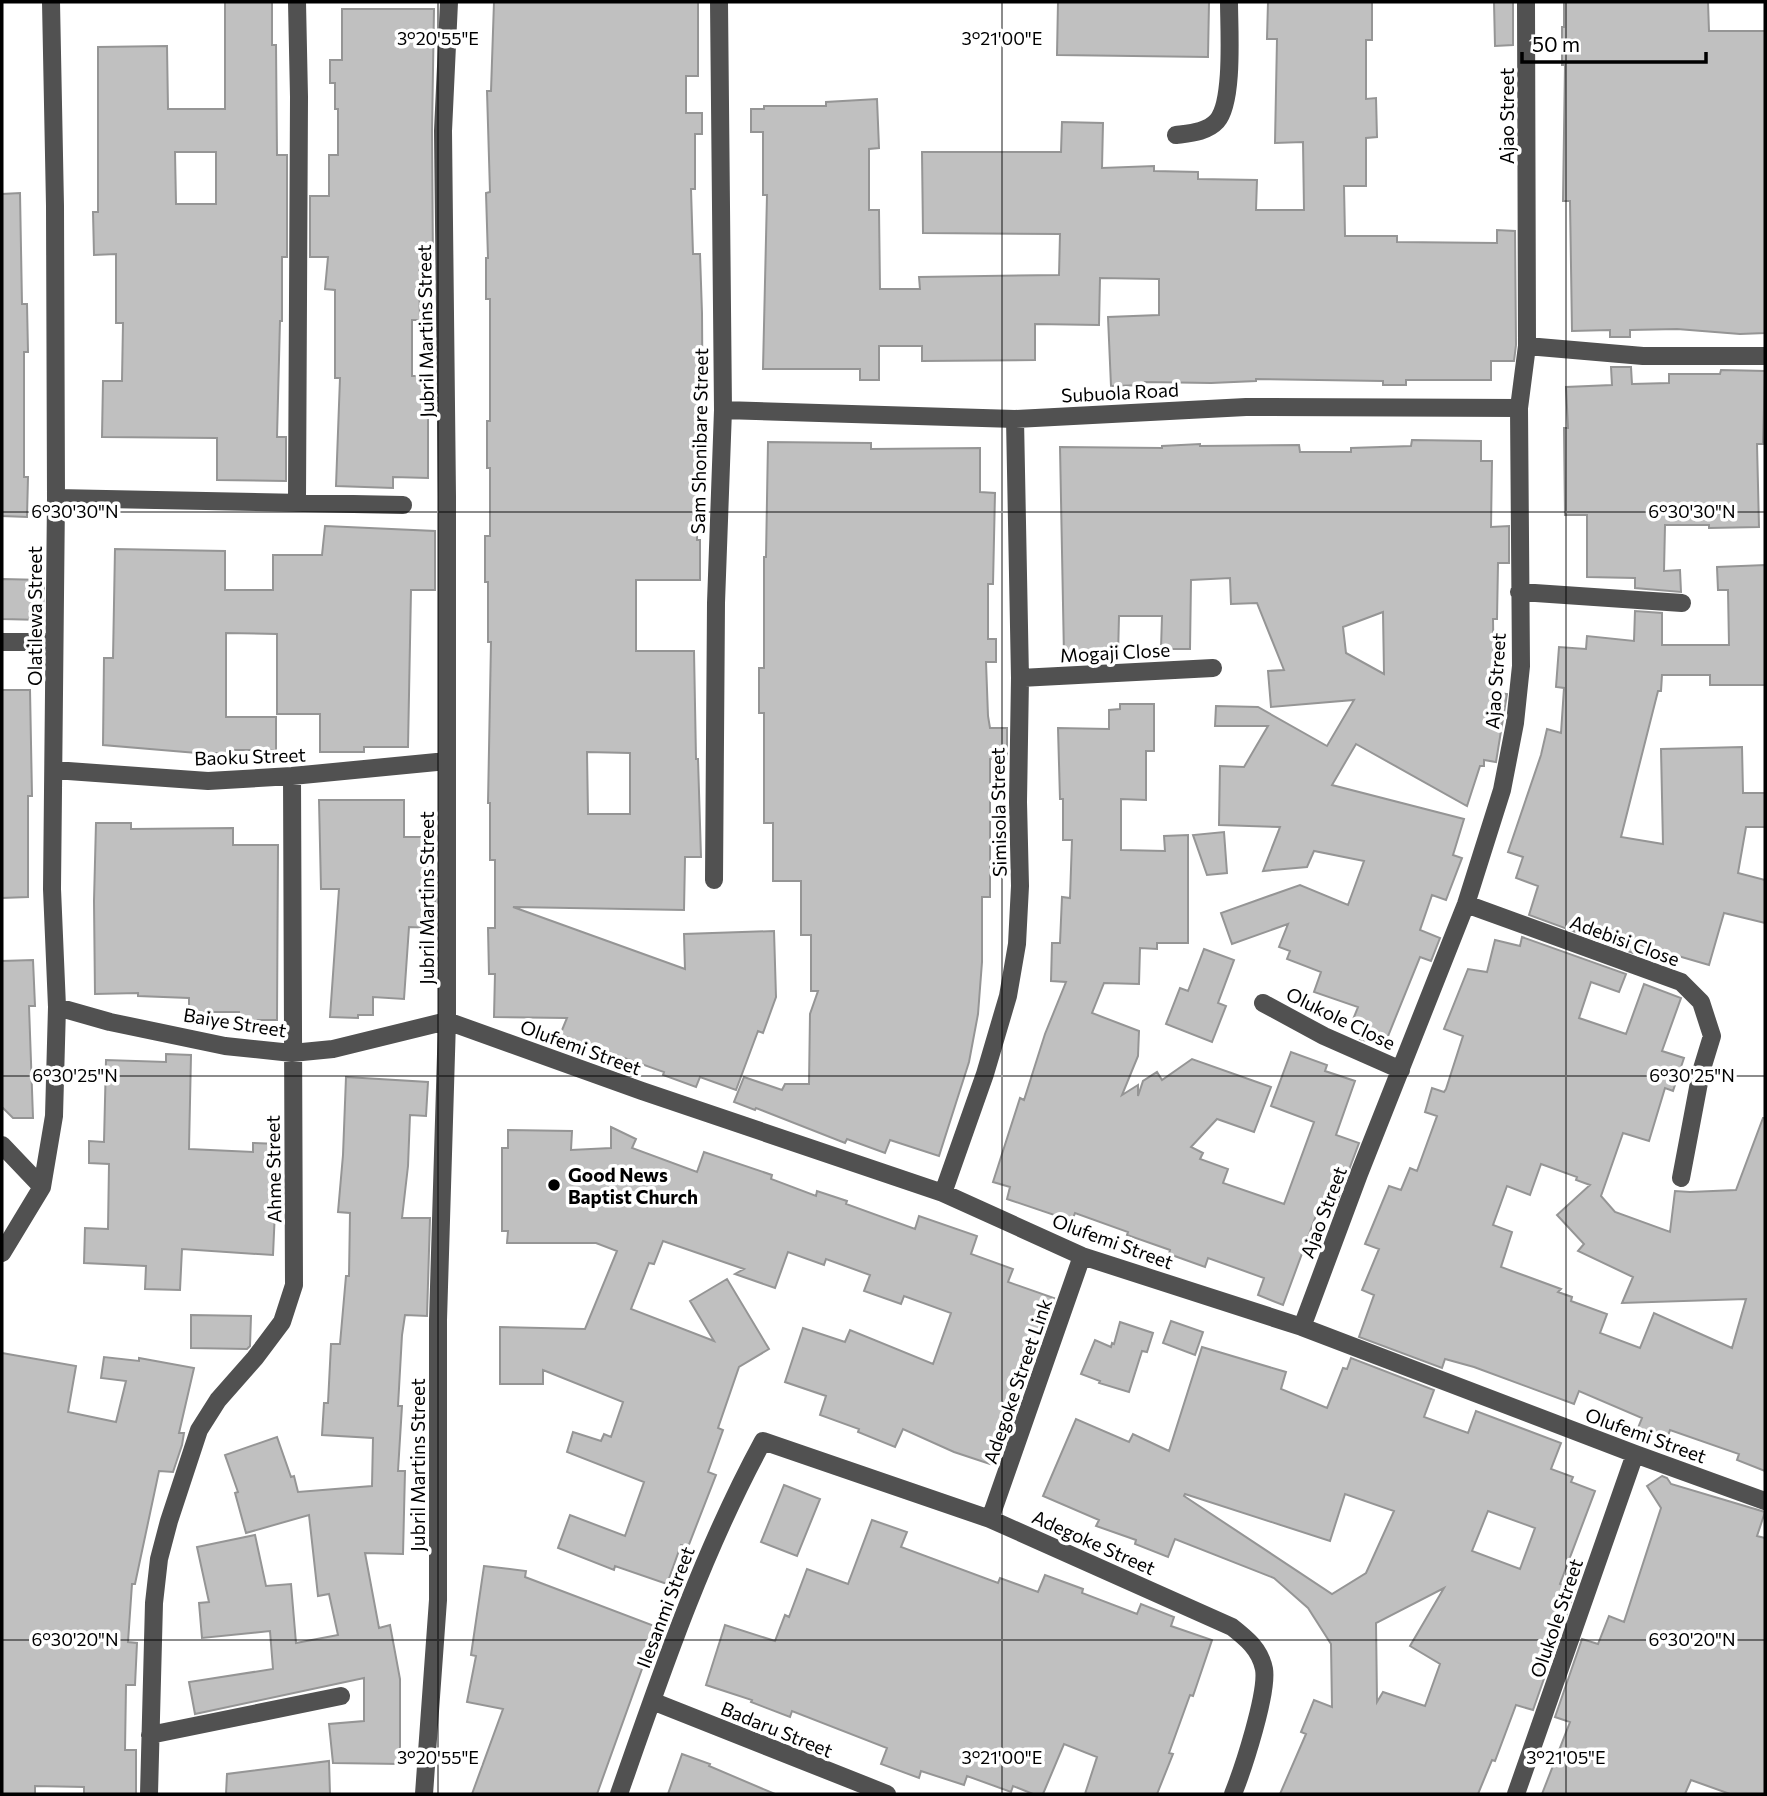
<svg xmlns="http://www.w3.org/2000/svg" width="1767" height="1796" viewBox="0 0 1767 1796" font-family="Commissioner,sans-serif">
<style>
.building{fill:#c0c0c0;stroke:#959595;stroke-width:2;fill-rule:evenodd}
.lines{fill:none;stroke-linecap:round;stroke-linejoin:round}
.minor{stroke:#515151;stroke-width:18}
.ticks{fill:none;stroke:#000;stroke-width:2;stroke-opacity:0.45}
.poi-dot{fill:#000;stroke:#fff;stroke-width:2.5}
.labels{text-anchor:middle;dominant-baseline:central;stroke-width:7;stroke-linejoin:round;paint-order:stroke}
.street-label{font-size:19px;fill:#000;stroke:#fff}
.poi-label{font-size:19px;font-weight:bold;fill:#000;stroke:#fff;text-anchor:start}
.ticks-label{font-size:18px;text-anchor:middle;fill:#000;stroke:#fff;stroke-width:7;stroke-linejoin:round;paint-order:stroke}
</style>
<rect width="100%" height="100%" fill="#fff"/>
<!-- building -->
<path class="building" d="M 225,2 L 272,2 L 272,45 L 276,45 L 277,155 L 287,155 L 287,257 L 282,257 L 282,321 L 280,321 L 277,437 L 286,437 L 286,481 L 217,480 L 217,438 L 102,437 L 103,381 L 122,381 L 123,323 L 116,323 L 116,254 L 94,255 L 93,212 L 98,212 L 98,47 L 167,46 L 168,109 L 225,109 ZM 175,152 L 216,152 L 216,204 L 176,204 Z
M 494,2 L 698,2 L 698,76 L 686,76 L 686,113 L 702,113 L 702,134 L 695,134 L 695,189 L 691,189 L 693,254 L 700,254 L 702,313 L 703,468 L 698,468 L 697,540 L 700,540 L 700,580 L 636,580 L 636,651 L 694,651 L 696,759 L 698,759 L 701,857 L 685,857 L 684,910 L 513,907 L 685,969 L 684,934 L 774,931 L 776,997 L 763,1033 L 758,1031 L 736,1090 L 700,1077 L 696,1087 L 663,1075 L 664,1072 L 560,1035 L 567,1018 L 494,1017 L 495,974 L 489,974 L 488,928 L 495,928 L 495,860 L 490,860 L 490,803 L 488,803 L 491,642 L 488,642 L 488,582 L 485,582 L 485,536 L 490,536 L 490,468 L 487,468 L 487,421 L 490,421 L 490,299 L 486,299 L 486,258 L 488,258 L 486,193 L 490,192 L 487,91 L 491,91 ZM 587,752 L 630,753 L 630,814 L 588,814 Z
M 1058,2 L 1209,2 L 1208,57 L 1057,55 Z
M 1268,2 L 1372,2 L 1372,40 L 1366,40 L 1366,99 L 1376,98 L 1377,137 L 1366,138 L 1366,186 L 1344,186 L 1345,236 L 1397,236 L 1397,242 L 1497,243 L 1497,230 L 1515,231 L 1516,345 L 1514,361 L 1491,361 L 1491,380 L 1406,380 L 1406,385 L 1383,385 L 1383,381 L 1256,379 L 1256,381 L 1211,383 L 1145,382 L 1146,385 L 1111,386 L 1108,317 L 1159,315 L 1159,279 L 1100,278 L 1099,325 L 1035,324 L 1035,360 L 922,361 L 922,346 L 879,346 L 879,380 L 860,380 L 860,369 L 763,369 L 767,195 L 763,195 L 763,132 L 751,132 L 751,109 L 764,109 L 764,106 L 826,106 L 826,102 L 877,99 L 879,148 L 869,149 L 869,210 L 879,210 L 880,289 L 920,289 L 919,277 L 1059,275 L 1060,234 L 923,233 L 922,152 L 1061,152 L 1062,122 L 1103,123 L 1102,168 L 1154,166 L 1154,171 L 1198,172 L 1198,179 L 1257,180 L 1256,210 L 1304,210 L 1303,142 L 1275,143 L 1277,39 L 1267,39 Z
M 1494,2 L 1513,2 L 1513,45 L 1495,46 Z
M 1564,2 L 1708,2 L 1709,31 L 1765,31 L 1765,333 L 1740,334 L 1677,329 L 1630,330 L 1630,337 L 1610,337 L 1610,330 L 1572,331 L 1570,201 L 1563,201 L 1565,65 L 1562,65 L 1562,27 L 1564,27 Z
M 342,9 L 434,9 L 432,131 L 433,268 L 419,268 L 420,320 L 412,320 L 412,376 L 428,376 L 428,478 L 393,477 L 393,488 L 336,486 L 340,378 L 335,378 L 335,290 L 325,289 L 328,257 L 310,257 L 310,196 L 329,196 L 329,155 L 338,155 L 338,109 L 335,109 L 335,83 L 330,83 L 330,60 L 342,60 Z
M 20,193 L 22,304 L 27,304 L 28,352 L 24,352 L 24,477 L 28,477 L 27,517 L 2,516 L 2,194 Z
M 1611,367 L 1631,367 L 1632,384 L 1669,383 L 1669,374 L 1720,374 L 1721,370 L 1765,371 L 1763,444 L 1757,444 L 1759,527 L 1709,528 L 1709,525 L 1665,525 L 1664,571 L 1680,570 L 1681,592 L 1635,588 L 1635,578 L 1587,577 L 1587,515 L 1565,515 L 1564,428 L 1568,428 L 1566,387 L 1612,385 Z
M 1412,440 L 1481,441 L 1481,461 L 1492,461 L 1491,527 L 1509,526 L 1509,563 L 1498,563 L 1497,619 L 1493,619 L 1494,692 L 1507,694 L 1496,762 L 1484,760 L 1484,766 L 1480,766 L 1467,806 L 1356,744 L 1332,785 L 1464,819 L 1453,855 L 1462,858 L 1446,900 L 1432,895 L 1420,930 L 1440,938 L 1431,961 L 1420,957 L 1384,1046 L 1360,1039 L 1364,1026 L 1352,1022 L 1358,1007 L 1314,992 L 1321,972 L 1287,959 L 1290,951 L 1279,947 L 1288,924 L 1232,944 L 1221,913 L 1300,885 L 1348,905 L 1364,861 L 1314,851 L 1307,867 L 1263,871 L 1280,827 L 1219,825 L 1220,766 L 1244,767 L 1268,726 L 1215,726 L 1216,706 L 1258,707 L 1327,746 L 1354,700 L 1271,707 L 1268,671 L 1284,670 L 1257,603 L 1231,604 L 1230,578 L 1191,580 L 1190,649 L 1161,649 L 1162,616 L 1119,616 L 1118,657 L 1064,656 L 1060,447 L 1162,448 L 1162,446 L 1200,444 L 1200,446 L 1299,445 L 1300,452 L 1351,452 L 1351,448 L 1411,446 ZM 1383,612 L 1384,674 L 1346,653 L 1343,627 Z
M 768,442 L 871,443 L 871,449 L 980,448 L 980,492 L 995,493 L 993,584 L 988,584 L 988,639 L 996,639 L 996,662 L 986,662 L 988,716 L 990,728 L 1007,728 L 1007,758 L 990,759 L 990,897 L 982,897 L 982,962 L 978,1014 L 969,1062 L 939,1156 L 890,1140 L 885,1153 L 847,1139 L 845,1143 L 756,1108 L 755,1110 L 734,1102 L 744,1077 L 782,1090 L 785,1084 L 809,1084 L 810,1014 L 818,991 L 811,991 L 811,935 L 801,935 L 801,881 L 773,881 L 773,823 L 764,823 L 764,713 L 759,713 L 759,668 L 764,668 L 764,557 L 766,557 Z
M 325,526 L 435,531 L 435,590 L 411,590 L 408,747 L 364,747 L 364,752 L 320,752 L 320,714 L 277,714 L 277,634 L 226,633 L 226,717 L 276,717 L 276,750 L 226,750 L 226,753 L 197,753 L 103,745 L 104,658 L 113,658 L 115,549 L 225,551 L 225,590 L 273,590 L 273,555 L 322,555 Z
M 1765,565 L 1765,685 L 1710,685 L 1710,675 L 1662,675 L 1661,691 L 1658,691 L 1621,837 L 1663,844 L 1661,749 L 1742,747 L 1743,793 L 1765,793 L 1765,827 L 1746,827 L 1738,873 L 1765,880 L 1765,923 L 1724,913 L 1709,965 L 1637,944 L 1633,953 L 1529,915 L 1538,886 L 1516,878 L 1523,857 L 1508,852 L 1541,755 L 1547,729 L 1561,733 L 1564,688 L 1556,687 L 1559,647 L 1586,649 L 1587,636 L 1634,641 L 1635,611 L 1662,613 L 1662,645 L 1729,645 L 1728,590 L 1718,590 L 1717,567 Z
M 2,579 L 44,580 L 43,620 L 2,619 Z
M 2,690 L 30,690 L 32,796 L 28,796 L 28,897 L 2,898 Z
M 1120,704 L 1154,704 L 1154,751 L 1146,751 L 1146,800 L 1121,799 L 1121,850 L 1165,851 L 1164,836 L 1188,835 L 1188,943 L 1157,943 L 1157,949 L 1140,948 L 1139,984 L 1104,983 L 1092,1013 L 1139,1031 L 1138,1056 L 1122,1095 L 1138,1085 L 1138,1096 L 1143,1081 L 1157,1072 L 1162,1080 L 1192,1059 L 1271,1087 L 1254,1132 L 1217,1119 L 1191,1147 L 1203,1153 L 1200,1159 L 1228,1169 L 1223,1183 L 1284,1204 L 1314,1122 L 1271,1106 L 1291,1052 L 1327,1065 L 1325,1071 L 1355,1081 L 1336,1135 L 1359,1143 L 1335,1207 L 1321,1202 L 1283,1305 L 1258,1295 L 1264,1278 L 1208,1258 L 1205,1267 L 1169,1254 L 1170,1250 L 1127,1235 L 1128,1232 L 1075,1213 L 1072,1221 L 1007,1199 L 1010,1187 L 993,1182 L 1020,1098 L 1024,1100 L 1045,1034 L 1066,982 L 1051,981 L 1052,943 L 1060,943 L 1062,897 L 1070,898 L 1072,840 L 1063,840 L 1063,799 L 1060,799 L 1058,728 L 1109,729 L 1109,710 L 1120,709 Z
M 319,800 L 404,800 L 404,837 L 428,837 L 429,892 L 436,892 L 434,928 L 409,927 L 404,999 L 373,997 L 373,1015 L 358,1015 L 358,1018 L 330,1017 L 339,889 L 321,889 Z
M 96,823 L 131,823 L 131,829 L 233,828 L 233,845 L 278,845 L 277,1020 L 239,1020 L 239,1012 L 189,1012 L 189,998 L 138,996 L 138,993 L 95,994 L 94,901 Z
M 1224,832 L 1227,873 L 1207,875 L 1193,835 Z
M 1522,937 L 1626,974 L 1619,992 L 1591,982 L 1579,1018 L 1626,1034 L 1644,984 L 1681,998 L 1662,1051 L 1684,1058 L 1673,1091 L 1665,1088 L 1649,1141 L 1623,1133 L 1601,1196 L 1615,1212 L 1670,1232 L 1675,1191 L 1690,1192 L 1736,1190 L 1763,1118 L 1765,1118 L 1765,1471 L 1737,1460 L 1739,1454 L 1670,1430 L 1667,1439 L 1638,1428 L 1642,1418 L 1579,1391 L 1574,1404 L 1474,1367 L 1445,1359 L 1442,1368 L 1359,1337 L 1374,1295 L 1362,1290 L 1379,1249 L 1365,1244 L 1389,1186 L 1401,1190 L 1410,1168 L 1417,1171 L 1437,1116 L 1425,1112 L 1432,1088 L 1444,1092 L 1446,1089 L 1463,1036 L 1444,1029 L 1468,969 L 1487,972 L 1495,940 L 1520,946 ZM 1541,1164 L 1577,1177 L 1576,1180 L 1590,1185 L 1557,1215 L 1584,1244 L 1578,1251 L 1633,1277 L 1622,1303 L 1746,1299 L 1732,1348 L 1654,1313 L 1640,1348 L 1600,1333 L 1607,1314 L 1571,1301 L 1572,1297 L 1558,1292 L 1561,1289 L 1501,1267 L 1512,1232 L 1493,1225 L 1507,1186 L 1530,1195 Z
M 1204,949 L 1234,960 L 1218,1003 L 1226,1006 L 1212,1042 L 1166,1024 L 1180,988 L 1188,991 Z
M 33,960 L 35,1006 L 29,1006 L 33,1118 L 13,1118 L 2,1107 L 2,961 Z
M 166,1054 L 191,1055 L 189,1149 L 253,1152 L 253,1143 L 278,1144 L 273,1255 L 182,1249 L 180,1290 L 145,1289 L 146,1266 L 84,1263 L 85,1228 L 108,1229 L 109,1164 L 89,1163 L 89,1141 L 104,1142 L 106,1060 L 166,1062 Z
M 346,1077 L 428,1082 L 426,1116 L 410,1115 L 408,1166 L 402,1218 L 430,1218 L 427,1316 L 405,1315 L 402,1335 L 398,1406 L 402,1406 L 398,1471 L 405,1471 L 403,1554 L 365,1553 L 379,1628 L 390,1625 L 400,1679 L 400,1764 L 333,1763 L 329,1724 L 364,1721 L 364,1678 L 195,1714 L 189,1682 L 273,1669 L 270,1631 L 202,1638 L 199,1603 L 209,1602 L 197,1547 L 255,1535 L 266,1586 L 291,1584 L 296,1643 L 338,1635 L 329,1594 L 318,1596 L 309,1515 L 246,1533 L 235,1493 L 238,1492 L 225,1455 L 277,1437 L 291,1477 L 294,1476 L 298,1492 L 372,1486 L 373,1438 L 322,1435 L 324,1403 L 328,1403 L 331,1344 L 340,1344 L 346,1276 L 349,1276 L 350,1213 L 338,1212 L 343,1155 Z
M 611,1127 L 636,1139 L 632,1148 L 697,1172 L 704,1152 L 772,1175 L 771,1179 L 816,1196 L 817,1191 L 847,1201 L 846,1204 L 915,1229 L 919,1216 L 977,1236 L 971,1254 L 1013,1269 L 1008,1282 L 1054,1298 L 1026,1376 L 1020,1374 L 990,1464 L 954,1452 L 903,1429 L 895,1447 L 858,1432 L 859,1429 L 820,1415 L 826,1396 L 785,1382 L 803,1328 L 845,1342 L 850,1330 L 933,1364 L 951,1313 L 904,1296 L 901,1304 L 864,1291 L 870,1275 L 826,1259 L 824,1265 L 788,1252 L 775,1288 L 735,1274 L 744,1269 L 663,1241 L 654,1264 L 649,1263 L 631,1309 L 714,1341 L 690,1301 L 727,1279 L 769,1349 L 739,1367 L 718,1428 L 723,1430 L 708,1472 L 716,1475 L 688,1547 L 681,1545 L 667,1584 L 615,1566 L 614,1570 L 558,1548 L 570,1515 L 625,1536 L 644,1482 L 567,1452 L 573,1432 L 601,1441 L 604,1434 L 611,1437 L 623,1402 L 543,1370 L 543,1384 L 500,1384 L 500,1327 L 585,1329 L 617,1251 L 596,1243 L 507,1243 L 508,1231 L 502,1231 L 502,1148 L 508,1148 L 508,1130 L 572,1131 L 571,1150 L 611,1148 Z
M 191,1315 L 251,1316 L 250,1346 L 247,1349 L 191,1348 Z
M 1171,1321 L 1203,1332 L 1195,1355 L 1163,1343 Z
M 1120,1322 L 1153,1333 L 1147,1352 L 1142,1351 L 1129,1392 L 1099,1383 L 1100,1381 L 1081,1374 L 1095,1340 L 1111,1347 L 1112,1343 L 1114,1344 Z
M 1202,1347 L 1286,1372 L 1281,1389 L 1327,1408 L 1343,1368 L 1347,1369 L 1351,1358 L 1434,1390 L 1424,1417 L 1468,1433 L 1476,1411 L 1561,1443 L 1551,1469 L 1573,1477 L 1571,1482 L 1595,1491 L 1560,1584 L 1575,1590 L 1533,1710 L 1516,1705 L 1495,1761 L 1492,1760 L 1478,1794 L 1280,1794 L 1306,1734 L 1301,1732 L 1314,1700 L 1332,1707 L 1331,1644 L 1308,1608 L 1274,1578 L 1175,1539 L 1168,1557 L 1135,1544 L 1136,1540 L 1096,1526 L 1099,1520 L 1043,1496 L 1076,1419 L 1129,1442 L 1133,1434 L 1169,1451 ZM 1185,1494 L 1330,1541 L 1345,1494 L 1394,1511 L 1366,1573 L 1332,1594 L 1184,1496 ZM 1488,1511 L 1535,1528 L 1520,1569 L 1472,1551 ZM 1444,1588 L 1410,1646 L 1440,1664 L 1425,1706 L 1383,1692 L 1377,1702 L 1376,1623 Z
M 2,1353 L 76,1366 L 68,1412 L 116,1422 L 126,1381 L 101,1378 L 104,1357 L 139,1361 L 139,1358 L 194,1368 L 179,1433 L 184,1433 L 182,1445 L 173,1472 L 159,1471 L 135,1584 L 132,1584 L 128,1642 L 137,1643 L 135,1685 L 126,1685 L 125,1750 L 136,1750 L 136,1794 L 84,1794 L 84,1787 L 35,1786 L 35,1794 L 2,1794 Z
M 1662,1476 L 1667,1478 L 1671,1484 L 1765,1512 L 1757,1536 L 1765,1538 L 1765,1794 L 1730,1794 L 1691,1780 L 1685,1794 L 1542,1794 L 1570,1722 L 1555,1717 L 1582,1639 L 1598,1644 L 1609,1616 L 1624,1622 L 1661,1508 L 1647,1486 Z
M 784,1485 L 820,1499 L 797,1556 L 761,1542 Z
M 872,1520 L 907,1532 L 901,1547 L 998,1583 L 1000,1578 L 1038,1592 L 1045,1575 L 1083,1589 L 1082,1593 L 1137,1614 L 1141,1604 L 1174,1617 L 1171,1626 L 1212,1640 L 1193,1696 L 1190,1695 L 1169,1753 L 1173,1754 L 1157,1794 L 1085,1794 L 1097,1757 L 1064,1744 L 1043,1794 L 1033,1794 L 1013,1786 L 1011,1792 L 967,1776 L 964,1785 L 921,1771 L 919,1778 L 881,1764 L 887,1748 L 792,1711 L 790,1717 L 751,1702 L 752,1700 L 706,1685 L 725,1625 L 775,1641 L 785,1615 L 789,1617 L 807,1569 L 848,1584 Z
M 484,1566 L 526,1571 L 525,1577 L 657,1627 L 597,1794 L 472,1794 L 503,1709 L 467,1702 L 476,1656 L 471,1655 Z
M 682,1754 L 710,1764 L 709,1766 L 775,1794 L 668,1794 Z
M 329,1761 L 330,1794 L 226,1794 L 227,1774 Z"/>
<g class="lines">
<!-- minor -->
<path class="minor" d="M 1176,135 C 1191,133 1207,132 1217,121 C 1234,102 1229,28 1229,2
M 1527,346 L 1643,356 L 1765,356
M 723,410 L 1015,419 L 1246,407 L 1519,408
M 56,498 L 403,505
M 297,502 L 299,97 L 297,2
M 1519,592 L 1682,603
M 2,642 L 54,642
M 1020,678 L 1213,668
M 54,770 L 208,781 L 292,776 L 447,761
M 714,880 L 716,603 L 723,410 L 719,2
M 1466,904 L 1681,982 L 1701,1002 L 1712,1036 L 1701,1072 L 1681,1178
M 1263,1003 L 1324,1036 L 1401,1070
M 57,1007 L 110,1022 L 225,1046 L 292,1053 L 333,1049 L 447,1021 L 642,1091 L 943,1193 L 1082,1256 L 1302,1327 L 1635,1454 L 1765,1501
M 2,1145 L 42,1187
M 943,1193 L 985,1074 L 1008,996 L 1017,944 L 1020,886 L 1018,802 L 1020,678 L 1015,419
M 2,1253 L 42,1187 L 54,1116 L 57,1007 L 52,889 L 56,498 L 55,206 L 51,2
M 1302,1327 L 1359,1174 L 1466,904 L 1502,790 L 1515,723 L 1521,666 L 1519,408 L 1527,346 L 1526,2
M 990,1519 L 1082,1256
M 652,1701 L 887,1794
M 150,1735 L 341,1696
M 149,1794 L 154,1603 L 159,1559 L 169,1521 L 199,1430 L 218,1400 L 255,1358 L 282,1322 L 294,1285 L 292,776
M 424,1794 L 438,1600 L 438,1320 L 447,1021 L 447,497 L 443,131 L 449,2
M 619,1794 C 661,1674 702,1553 763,1441 L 990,1519 L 1232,1627 C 1246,1638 1260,1649 1264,1669 C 1268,1693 1243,1769 1233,1794
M 1516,1794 L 1635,1454"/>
</g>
<!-- ticks -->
<path class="ticks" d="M 438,2 L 438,1794M 1002,2 L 1002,1794M 1566,2 L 1566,1794M 2,512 L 1765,512M 2,1076 L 1765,1076M 2,1640 L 1765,1640"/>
<!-- markers -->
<circle class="poi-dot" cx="554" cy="1185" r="7"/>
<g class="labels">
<!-- street labels -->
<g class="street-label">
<text transform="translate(1506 116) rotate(-90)">Ajao Street</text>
<text transform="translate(425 331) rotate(-91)">Jubril Martins Street</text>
<text transform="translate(1120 392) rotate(-3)">Subuola Road</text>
<text transform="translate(699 441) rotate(-89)">Sam Shonibare Street</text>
<text transform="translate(34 616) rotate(-90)">Olatilewa Street</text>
<text transform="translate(1115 652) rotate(-3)">Mogaji Close</text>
<text transform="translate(1495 681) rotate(-86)">Ajao Street</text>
<text transform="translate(250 756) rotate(-2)">Baoku Street</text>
<text transform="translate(998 812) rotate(-91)">Simisola Street</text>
<text transform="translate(426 898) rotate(-90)">Jubril Martins Street</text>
<text transform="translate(1625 940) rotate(20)">Adebisi Close</text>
<text transform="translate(1341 1018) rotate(26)">Olukole Close</text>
<text transform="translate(235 1022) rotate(9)">Baiye Street</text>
<text transform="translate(581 1047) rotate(20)">Olufemi Street</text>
<text transform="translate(273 1169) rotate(-91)">Ahme Street</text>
<text transform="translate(1323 1212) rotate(-69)">Ajao Street</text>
<text transform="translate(1113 1241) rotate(20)">Olufemi Street</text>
<text transform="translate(1017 1381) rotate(-71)">Adegoke Street Link</text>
<text transform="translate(1646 1435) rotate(20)">Olufemi Street</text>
<text transform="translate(417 1465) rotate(-90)">Jubril Martins Street</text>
<text transform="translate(1094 1542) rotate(24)">Adegoke Street</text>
<text transform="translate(665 1607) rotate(-69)">Ilesanmi Street</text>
<text transform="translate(1556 1618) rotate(-71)">Olukole Street</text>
<text transform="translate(777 1729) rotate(22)">Badaru Street</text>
</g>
<!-- poi labels -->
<g class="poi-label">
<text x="568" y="1174">Good News<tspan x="568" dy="22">Baptist Church</tspan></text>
</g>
</g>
<g class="ticks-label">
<text x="438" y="45">3°20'55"E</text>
<text x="1002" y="45">3°21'00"E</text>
<text x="75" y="518">6°30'30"N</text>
<text x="1692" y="518">6°30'30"N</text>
<text x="75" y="1082">6°30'25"N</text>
<text x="1692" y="1082">6°30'25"N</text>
<text x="75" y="1646">6°30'20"N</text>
<text x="1692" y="1646">6°30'20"N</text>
<text x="438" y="1764">3°20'55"E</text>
<text x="1002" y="1764">3°21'00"E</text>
<text x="1566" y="1764">3°21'05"E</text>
</g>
<!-- border -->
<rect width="1767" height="1796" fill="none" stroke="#000000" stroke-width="7"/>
<!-- scale -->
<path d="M1522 52v10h184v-10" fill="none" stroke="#000000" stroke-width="3.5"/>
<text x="1532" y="52" font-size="21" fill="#000000" stroke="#ffffff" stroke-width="5" paint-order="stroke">50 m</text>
</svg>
